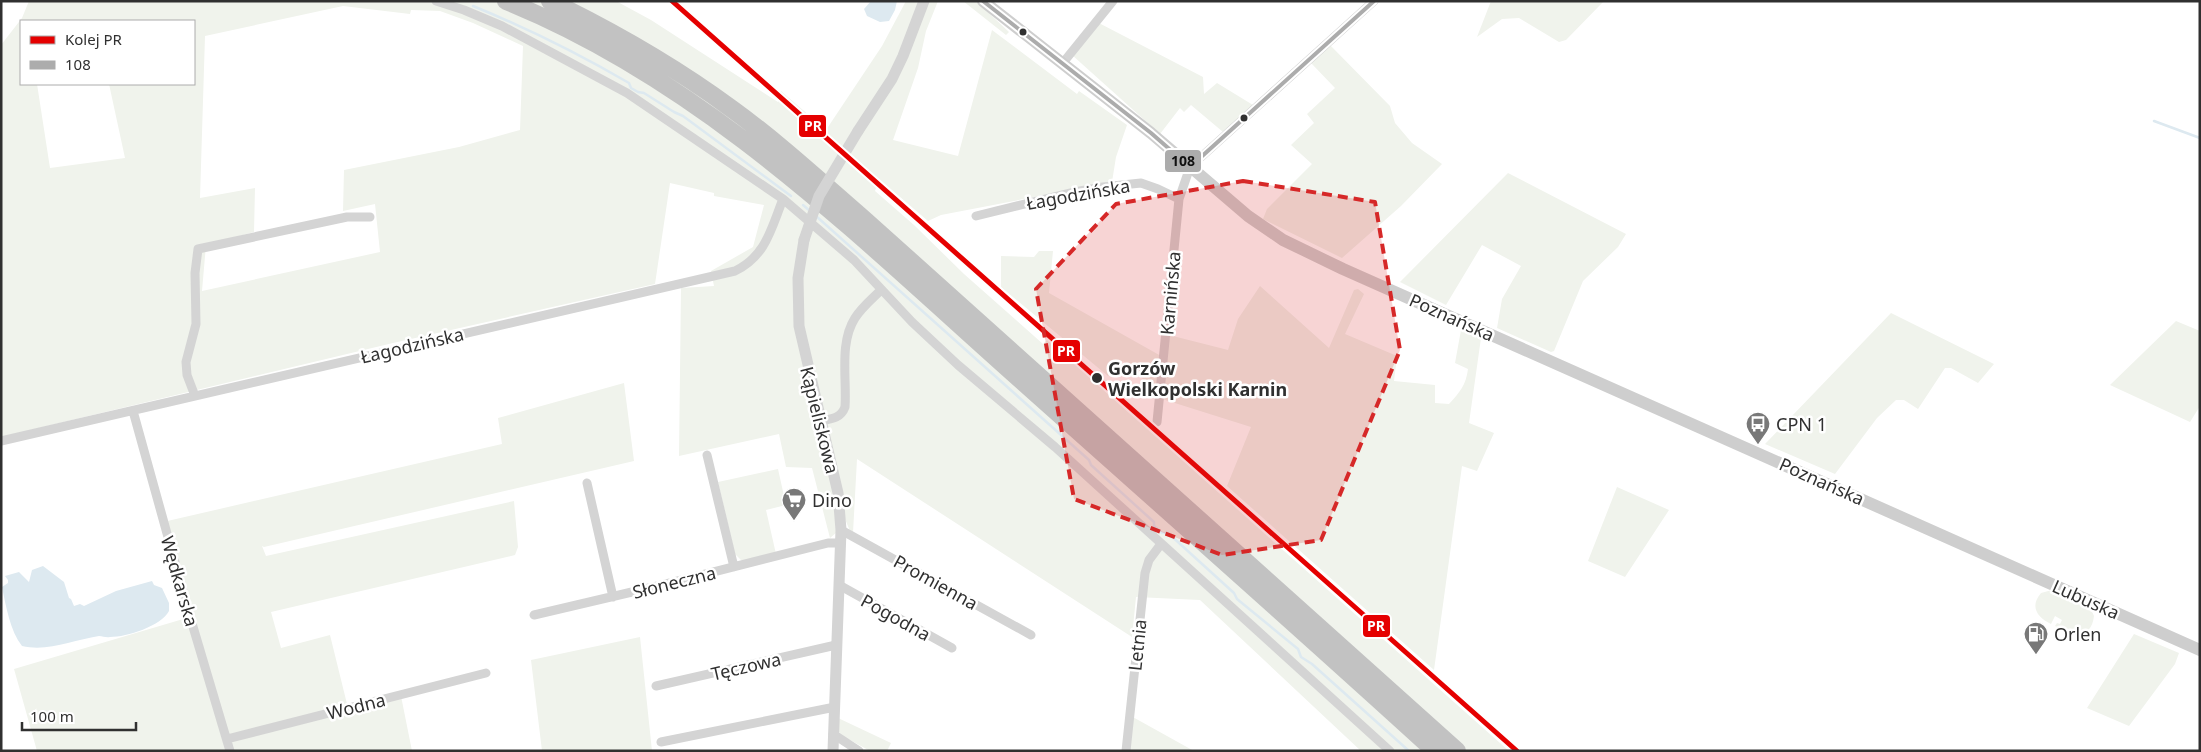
<svg xmlns="http://www.w3.org/2000/svg" width="2201" height="752" viewBox="0 0 2201 752" font-family="'Noto Sans',sans-serif">
<style>
.green{fill:#f0f3ec;fill-rule:evenodd}
.water{fill:#dde9f0}
.lines{fill:none;stroke-linecap:round;stroke-linejoin:round}
.stream{stroke:#dde9f0;stroke-width:2.5}
.minor{stroke:#d4d4d4;stroke-width:9}
.tertiary{stroke:#d4d4d4;stroke-width:11}
.secondary{stroke:#cecece;stroke-width:12}
.motorway{stroke:#c2c2c2;stroke-width:18}
.tertiary-bridge{stroke:#d4d4d4;stroke-width:11}
.bus-1-casing{stroke:#fff;stroke-width:8}
.bus-1{stroke:#acacac;stroke-width:4}
.rail-1-casing{stroke:#fff;stroke-width:9}
.rail-1{stroke:#e50000;stroke-width:5}
.marked{fill:#d62828;fill-opacity:0.2;stroke:#d62828;stroke-width:4;stroke-dasharray:10 6;stroke-linejoin:round}
.bus-dot{fill:#303030;stroke:#fff;stroke-width:2}
.labels{text-anchor:middle;dominant-baseline:central;stroke-width:5;stroke-linejoin:round;paint-order:stroke}
.street-label{font-size:18px;fill:#303030;stroke:#fff}
.stop-label{font-size:18px;font-weight:bold;fill:#303030;stroke:#fff;text-anchor:start}
.poi-label{font-size:18px;fill:#303030;stroke:#fff;text-anchor:start}
.line-badge{stroke:#fff;stroke-width:2}
.badge-label{font-size:14px;text-anchor:middle;font-weight:bold;fill:#fff}
.pale-badge-label{font-size:14px;text-anchor:middle;font-weight:bold;fill:#111}
</style>
<rect width="100%" height="100%" fill="#fff"/>
<!-- green -->
<path class="green" d="M 29,1 L 616,1 L 651,20 L 778,102 L 781,91 L 826,130 L 882,46 L 906,1 L 938,1 L 926,31 L 918,68 L 893,140 L 958,156 L 992,30 L 1077,94 L 1079,91 L 1127,125 L 1116,157 L 1112,182 L 941,215 L 928,221 L 879,179 L 875,191 L 914,225 L 964,274 L 1043,344 L 1047,340 L 1509,751 L 1361,751 L 1200,600 L 1136,597 L 1132,637 L 857,459 L 853,533 L 850,531 L 845,519 L 837,509 L 837,532 L 830,538 L 812,468 L 786,467 L 779,434 L 679,456 L 681,288 L 714,286 L 711,271 L 753,247 L 764,205 L 714,196 L 714,193 L 670,183 L 655,284 L 393,343 L 1,437 L 1,45 L 22,18 ZM 343,6 L 410,14 L 411,10 L 440,11 L 473,23 L 523,46 L 520,130 L 459,147 L 344,170 L 343,211 L 375,204 L 380,252 L 202,291 L 206,245 L 254,232 L 255,188 L 200,198 L 205,36 ZM 21,21 L 194,21 L 194,84 L 109,84 L 125,158 L 50,168 L 37,84 L 21,84 Z
M 963,1 L 976,1 L 1009,32 L 1006,35 Z
M 1491,1 L 1604,1 L 1566,40 L 1559,42 L 1519,18 L 1502,19 L 1477,37 Z
M 1095,21 L 1203,77 L 1204,94 L 1217,83 L 1253,105 L 1223,132 L 1191,105 L 1184,112 L 1180,108 L 1160,134 L 1072,55 Z
M 1330,45 L 1390,106 L 1395,123 L 1412,143 L 1442,164 L 1401,206 L 1342,258 L 1263,219 L 1267,209 L 1312,164 L 1291,145 L 1314,123 L 1307,114 L 1335,88 L 1311,63 Z
M 1508,173 L 1626,234 L 1618,247 L 1583,281 L 1554,351 L 1551,352 L 1497,328 L 1502,299 L 1521,266 L 1482,245 L 1446,305 L 1400,282 Z
M 1039,251 L 1053,251 L 1049,293 L 1161,356 L 1165,334 L 1228,350 L 1238,319 L 1260,286 L 1329,348 L 1354,290 L 1358,289 L 1364,294 L 1345,334 L 1397,356 L 1394,381 L 1435,385 L 1435,403 L 1449,404 C 1460,392 1466,385 1468,369 L 1455,363 L 1461,330 L 1481,338 L 1469,423 L 1494,433 L 1477,471 L 1462,466 L 1434,670 L 1227,486 L 1251,427 L 1159,398 L 1155,390 L 1123,361 L 1108,376 L 1001,287 L 1001,256 L 1034,257 Z
M 1891,313 L 1994,364 L 1978,383 L 1951,368 L 1945,368 L 1918,409 L 1904,400 L 1896,400 L 1877,418 L 1835,474 L 1765,444 Z
M 2176,321 L 2200,331 L 2200,406 L 2190,422 L 2110,385 Z
M 624,383 L 634,461 L 264,547 L 262,546 L 266,556 L 514,501 L 518,547 L 515,555 L 271,612 L 281,648 L 330,635 L 347,704 L 400,691 L 412,751 L 37,751 L 14,669 L 190,617 L 163,522 L 502,444 L 498,418 Z
M 778,469 L 786,505 L 766,510 L 776,554 L 747,561 L 741,560 L 735,554 L 718,482 Z
M 1617,487 L 1669,510 L 1625,577 L 1588,561 Z
M 2052,590 L 2090,607 L 2094,616 C 2091,642 2070,633 2055,626 L 2057,623 L 2060,624 L 2062,620 L 2055,616 L 2051,624 C 2038,618 2029,607 2041,593 Z
M 2134,634 L 2179,653 L 2175,664 L 2129,726 L 2087,708 Z
M 640,637 L 652,751 L 542,751 L 531,660 Z
M 1131,716 L 1194,751 L 1127,751 Z
M 838,718 L 891,743 L 887,751 L 870,751 L 841,735 L 838,730 Z"/>
<!-- water -->
<path class="water" d="M 871,1 L 897,1 L 895,10 L 889,21 L 880,22 L 867,16 L 864,9 Z
M 43,566 L 64,582 L 69,598 L 71,599 L 74,606 L 80,604 L 84,606 L 116,591 L 152,581 L 154,585 L 162,588 L 169,603 L 169,611 C 161,626 127,637 110,637 C 106,638 103,636 99,636 C 73,640 48,652 22,646 C 10,631 6,606 2,587 L 8,583 L 8,580 L 5,576 L 19,572 L 29,582 L 32,570 Z"/>
<g class="lines">
<!-- stream -->
<path class="stream" d="M 473,6 C 527,28 579,54 629,83 L 631,88 L 638,92 L 644,93 L 674,112 L 683,116 L 791,196
M 2154,121 L 2200,138
M 803,205 L 810,211
M 816,216 L 1089,460 L 1091,465 L 1154,522 L 1154,526 L 1162,533 L 1168,533 L 1234,593 L 1237,599 L 1298,649 L 1301,657 L 1312,664 L 1409,751"/>
<!-- minor -->
<path class="minor" d="M 436,1 L 464,10 L 502,26 L 627,93 L 783,199 L 854,260 L 912,322 L 958,365 L 1055,447 L 1390,751
M 1062,64 L 1113,1
M 976,216 L 1074,192 L 1103,187 L 1141,183 L 1158,189 L 1179,199
M 195,396 L 187,375 L 186,362 L 196,324 L 195,273 L 198,249 L 347,217 L 370,217
M 133,411 L 191,620 L 230,751
M 821,421 C 832,419 841,418 845,407 C 847,379 839,343 855,318 C 862,307 872,299 881,290
M 1157,422 L 1179,199 L 1190,167 L 1374,1
M 1,441 L 735,271 C 766,256 771,229 783,199
M 707,455 L 734,567
M 587,483 L 613,597
M 841,530 L 1031,635
M 839,585 L 952,648
M 534,615 L 666,584 L 828,543 L 840,543
M 656,686 L 836,645
M 833,734 L 859,751
M 227,739 L 486,673
M 661,742 L 835,707
M 1126,751 L 1145,573 L 1149,560 L 1161,544"/>
<!-- tertiary -->
<path class="tertiary" d="M 858,131 L 892,79 L 903,56 L 924,1
M 804,240 L 798,278 L 799,326 L 838,493 L 841,530 L 833,751"/>
<!-- secondary -->
<path class="secondary" d="M 983,1 L 1151,133 L 1248,216 L 1283,240 L 1343,269 L 2200,650"/>
<!-- motorway -->
<path class="motorway" d="M 506,1 C 704,81 857,234 1013,373 C 1154,499 1296,624 1435,751
M 550,1 C 614,32 675,67 732,109 C 779,143 822,183 866,221 L 1457,751"/>
<!-- tertiary-bridge -->
<path class="tertiary-bridge" d="M 804,240 L 819,196 L 858,131"/>
<defs>
<path id="bus-1" d="M 983,1 L 1151,133 L 1190,167 L 1374,1"/>
</defs>
<!-- bus-1 casing -->
<use href="#bus-1" class="bus-1-casing"/>
<!-- bus-1 -->
<use href="#bus-1" class="bus-1"/>
<defs>
<path id="rail-1" d="M 672,1 L 1517,751"/>
</defs>
<!-- rail-1 casing -->
<use href="#rail-1" class="rail-1-casing"/>
<!-- rail-1 -->
<use href="#rail-1" class="rail-1"/>
</g>
<!-- marked area -->
<path class="marked" d="M 1243,181 L 1375,202 L 1400,350 L 1321,540 L 1222,555 L 1074,499 L 1036,289 L 1116,204 Z"/>
<!-- icons -->
<defs>
<symbol id="bus-pin" viewBox="-11 -11 22 30"><path d="M0 17L-7.5 6A9.5 9.5 0 1 1 7.5 6Z" fill="#787878" stroke="#fff"/><path d="M-5-6H5V4H4V6H2V4H-2V6H-4V4H-5ZM-3.5-4V0h7V-4ZM-3.5 1.2v1.5H-2V1.2ZM2 1.2v1.5H3.5V1.2Z" fill="#fff"/></symbol>
<symbol id="supermarket-pin" viewBox="-11 -11 22 30"><path d="M0 17L-7.5 6A9.5 9.5 0 1 1 7.5 6Z" fill="#787878" stroke="#fff"/><path d="M-6-5.5h2.5l.6 2H6L4.5 2H-2.5L-4.4-4H-6ZM-1.5 3.2a1.3 1.3 0 1 0 .1 0ZM3 3.2a1.3 1.3 0 1 0 .1 0Z" fill="#fff"/></symbol>
<symbol id="fuel-pin" viewBox="-11 -11 22 30"><path d="M0 17L-7.5 6A9.5 9.5 0 1 1 7.5 6Z" fill="#787878" stroke="#fff"/><path d="M-5.5-6h7V0h2V4h1.3V-2.5L3-4.5l.8-.8L6-3V5H2.5V1h-1V6h-7ZM-4.2-4.7v3.2H.2V-4.7Z" fill="#fff"/></symbol>
</defs>
<g fill-rule="evenodd">
<use href="#bus-pin" x="1744" y="410" width="28" height="38"/>
<use href="#supermarket-pin" x="780" y="486" width="28" height="38"/>
<use href="#fuel-pin" x="2022" y="620" width="28" height="38"/>
</g>
<!-- markers -->
<g class="bus-dot">
<circle cx="1023" cy="32" r="4.5"/>
<circle cx="1244" cy="118" r="4.5"/>
<circle cx="1097" cy="378" r="6"/>
</g>
<g class="labels">
<!-- street labels -->
<g class="street-label">
<text transform="translate(1078 194) rotate(-10)">Łagodzińska</text>
<text transform="translate(1170 293) rotate(-85)">Karnińska</text>
<text transform="translate(1452 317) rotate(24)">Poznańska</text>
<text transform="translate(412 345) rotate(-13)">Łagodzińska</text>
<text transform="translate(820 420) rotate(76)">Kąpieliskowa</text>
<text transform="translate(1822 481) rotate(24)">Poznańska</text>
<text transform="translate(180 581) rotate(74)">Wędkarska</text>
<text transform="translate(674 582) rotate(-14)">Słoneczna</text>
<text transform="translate(936 582) rotate(29)">Promienna</text>
<text transform="translate(2086 599) rotate(24)">Lubuska</text>
<text transform="translate(896 617) rotate(29)">Pogodna</text>
<text transform="translate(1137 645) rotate(-84)">Letnia</text>
<text transform="translate(746 666) rotate(-13)">Tęczowa</text>
<text transform="translate(356 706) rotate(-14)">Wodna</text>
</g>
<!-- stop labels -->
<g class="stop-label">
<text x="1108" y="368">Gorzów<tspan x="1108" dy="21">Wielkopolski Karnin</tspan></text>
</g>
<!-- poi labels -->
<g class="poi-label">
<text x="1776" y="424">CPN 1</text>
<text x="812" y="500">Dino</text>
<text x="2054" y="634">Orlen</text>
</g>
</g>
<g class="line-badge">
<rect x="798" y="114" width="29" height="24" rx="5" fill="#e50000"/>
<rect x="1164" y="149" width="38" height="24" rx="5" fill="#acacac"/>
<rect x="1052" y="339" width="29" height="24" rx="5" fill="#e50000"/>
<rect x="1362" y="614" width="29" height="24" rx="5" fill="#e50000"/>
</g>
<g class="badge-label">
<text x="813" y="131">PR</text>
<text x="1066" y="356">PR</text>
<text x="1376" y="631">PR</text>
</g>
<g class="pale-badge-label">
<text x="1183" y="166">108</text>
</g>
<!-- border -->
<rect width="2201" height="752" fill="none" stroke="#303030" stroke-width="5"/>
<!-- legend -->
<rect x="20" y="20" width="175" height="65" fill="#ffffff" stroke="#acacac"/>
<rect x="30" y="36" width="25" height="8" fill="#e50000" stroke="#acacac"/>
<text x="65" y="45" font-size="15" fill="#303030">Kolej PR</text>
<rect x="30" y="61" width="25" height="8" fill="#acacac" stroke="#acacac"/>
<text x="65" y="70" font-size="15" fill="#303030">108</text>
<!-- scale -->
<path d="M22 722v8h114v-8" fill="none" stroke="#303030" stroke-width="2.5"/>
<text x="30" y="722" font-size="15" fill="#303030" stroke="#ffffff" stroke-width="4" paint-order="stroke">100 m</text>
</svg>
